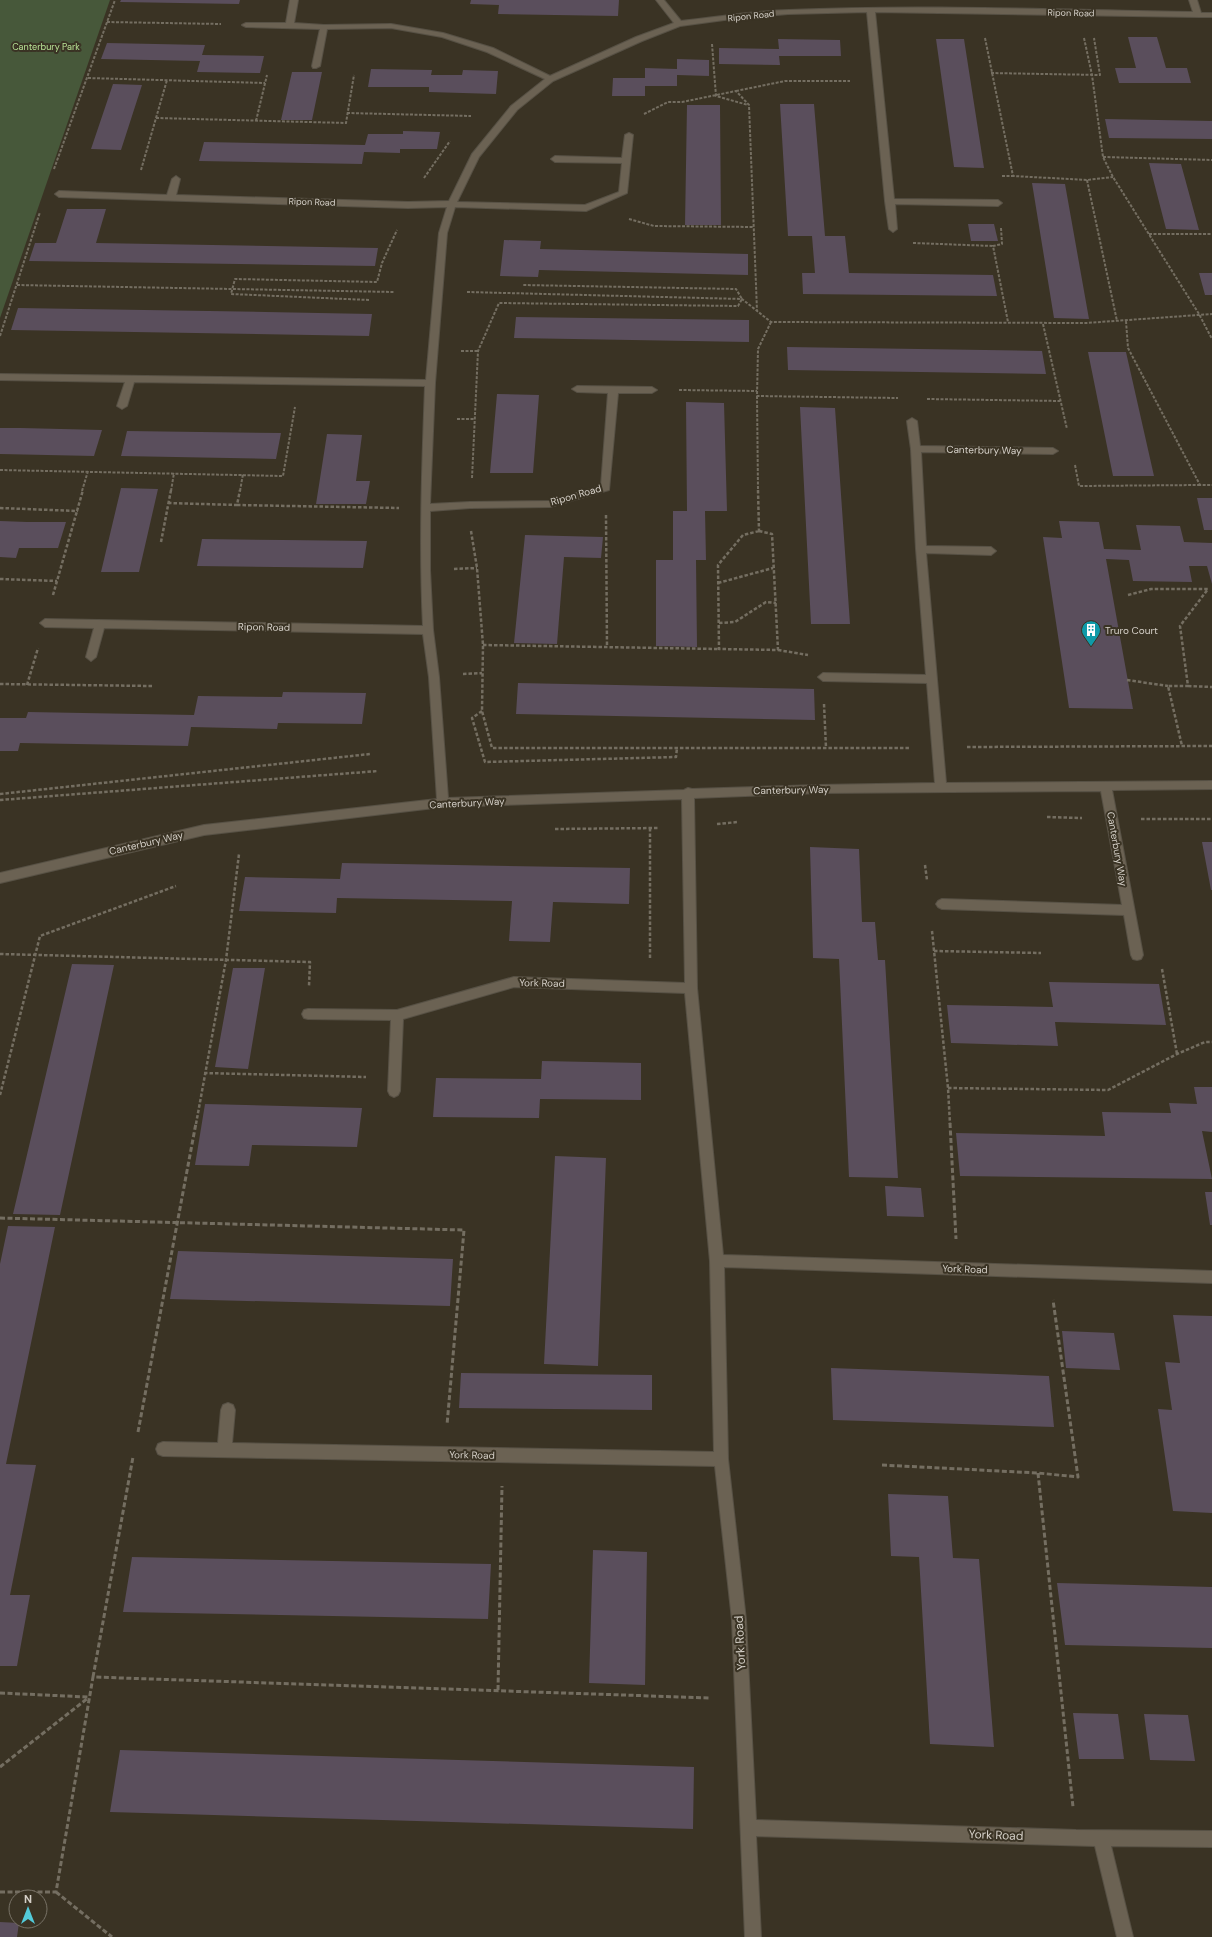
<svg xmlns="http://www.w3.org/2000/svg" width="1212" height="1937" viewBox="0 0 1212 1937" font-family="'DM Sans',sans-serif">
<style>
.green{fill:#47583a}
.building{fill:#5a4e5c}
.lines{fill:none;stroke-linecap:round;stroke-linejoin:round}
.minor-casing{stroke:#575145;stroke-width:2}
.path-far2{stroke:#746e61;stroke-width:2;stroke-dasharray:3 1.5;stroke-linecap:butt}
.path-far1{stroke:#746e61;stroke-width:2.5;stroke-dasharray:3.5 2;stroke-linecap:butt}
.path{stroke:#746e61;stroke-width:3;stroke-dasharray:5 2.5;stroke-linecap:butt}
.minor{fill:#6b6253;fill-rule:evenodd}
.labels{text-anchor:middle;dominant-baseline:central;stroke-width:4;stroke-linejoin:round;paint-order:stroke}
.far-street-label{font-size:9px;fill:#d5d0c8;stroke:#3a3324}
.far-park-label{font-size:9px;fill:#b8e396;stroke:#3a3324}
.street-label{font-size:10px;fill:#d5d0c8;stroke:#3a3324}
.poi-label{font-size:10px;fill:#d5d0c8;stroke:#3a3324;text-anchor:start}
.near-street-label{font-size:12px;fill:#d5d0c8;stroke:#3a3324}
</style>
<rect width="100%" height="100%" fill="#3a3324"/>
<!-- green -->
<path class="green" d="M 0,0 L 110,0 L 0,318 Z"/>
<!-- building -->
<path class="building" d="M 121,0 L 240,0 L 239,4 L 120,2 Z
M 471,0 L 619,0 L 618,16 L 498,14 L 499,5 L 470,4 Z
M 1128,37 L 1157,37 L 1166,68 L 1187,68 L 1191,83 L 1119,83 L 1115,68 L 1136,68 Z
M 778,39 L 840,40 L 841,56 L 779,56 L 780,65 L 719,64 L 719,48 L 779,49 Z
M 936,39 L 964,39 L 984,168 L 954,167 Z
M 107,43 L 205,45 L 202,55 L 264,56 L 260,73 L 197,72 L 200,61 L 101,59 Z
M 677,59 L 709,60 L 709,76 L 677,75 L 677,86 L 645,86 L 645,96 L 612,96 L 613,78 L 645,78 L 645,68 L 677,69 Z
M 371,69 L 432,70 L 431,75 L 462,75 L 463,70 L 498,71 L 496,94 L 429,92 L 429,87 L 368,87 Z
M 292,72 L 322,72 L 312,120 L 281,120 Z
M 113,84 L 142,85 L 121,150 L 91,149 Z
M 780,104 L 814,104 L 825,236 L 845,236 L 849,273 L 993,275 L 997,296 L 803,294 L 802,273 L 815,273 L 812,236 L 788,236 Z
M 687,105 L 720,105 L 721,225 L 685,225 Z
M 1105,119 L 1212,121 L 1212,139 L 1109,138 Z
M 403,131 L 440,132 L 437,149 L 400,149 L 400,153 L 364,152 L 362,164 L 199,161 L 204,142 L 365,145 L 368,134 L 403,134 Z
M 1149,163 L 1181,164 L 1199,230 L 1166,229 Z
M 1032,183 L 1065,184 L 1089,319 L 1054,318 Z
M 67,209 L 106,209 L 96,243 L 378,248 L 375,266 L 29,261 L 35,243 L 56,243 Z
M 968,224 L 994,224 L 998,241 L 971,241 Z
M 504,240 L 541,241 L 540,249 L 748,254 L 748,275 L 539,270 L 538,277 L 500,276 Z
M 1199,273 L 1212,273 L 1212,295 L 1205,295 Z
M 18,308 L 266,312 L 372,314 L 369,336 L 11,330 Z
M 516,317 L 749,320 L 749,342 L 514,338 Z
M 787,347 L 1042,351 L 1046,374 L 788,370 Z
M 1088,352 L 1126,352 L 1154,476 L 1113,476 Z
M 497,394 L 539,395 L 533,473 L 490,473 Z
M 686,402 L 724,403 L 727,511 L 705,511 L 706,560 L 696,560 L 697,647 L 656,646 L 656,560 L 673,560 L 673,511 L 687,511 Z
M 800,407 L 835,408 L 850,624 L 811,624 Z
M 0,428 L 21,428 L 102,430 L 94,456 L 0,454 Z
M 127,431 L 281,433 L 276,459 L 121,456 Z
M 327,434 L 362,435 L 356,481 L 370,481 L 366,504 L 316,504 Z
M 121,488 L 158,489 L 139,572 L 101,572 Z
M 1197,498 L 1212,498 L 1212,530 L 1204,530 Z
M 0,521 L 27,522 L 66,522 L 58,548 L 19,548 L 16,558 L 0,557 Z
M 1059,521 L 1099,522 L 1104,549 L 1141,550 L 1136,525 L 1180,526 L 1184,542 L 1212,543 L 1212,584 L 1207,566 L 1189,566 L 1192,582 L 1133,581 L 1129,560 L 1106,559 L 1133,709 L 1069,708 L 1043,537 L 1062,538 Z
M 525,535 L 603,537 L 601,558 L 564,557 L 557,644 L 514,643 Z
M 202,539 L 284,540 L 367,541 L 363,568 L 197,566 Z
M 518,683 L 814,689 L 815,720 L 516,714 Z
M 283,692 L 366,693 L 362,724 L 278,723 L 277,729 L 191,727 L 188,746 L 20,743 L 18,751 L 0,751 L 0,718 L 26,718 L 28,712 L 194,715 L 198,696 L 282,697 Z
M 1202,842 L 1212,842 L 1212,890 L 1211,890 Z
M 810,847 L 859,849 L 862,922 L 875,922 L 878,960 L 885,960 L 898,1178 L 849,1177 L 839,959 L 813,958 Z
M 342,863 L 630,868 L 629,904 L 553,902 L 550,942 L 509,941 L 512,901 L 337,898 L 336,913 L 239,911 L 245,877 L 340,879 Z
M 72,964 L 114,965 L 60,1215 L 13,1214 Z
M 233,968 L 265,968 L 248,1069 L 215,1067 Z
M 1049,982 L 1159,984 L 1166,1025 L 1055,1022 L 1058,1046 L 951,1043 L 947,1005 L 1053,1007 Z
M 542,1061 L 641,1063 L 641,1100 L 540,1099 L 539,1118 L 433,1117 L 436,1078 L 541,1079 Z
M 1194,1087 L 1212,1087 L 1212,1132 L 1202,1131 L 1212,1179 L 960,1176 L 956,1133 L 1105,1136 L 1102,1112 L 1171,1113 L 1169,1103 L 1197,1104 Z
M 205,1104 L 362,1108 L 357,1147 L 252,1145 L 249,1166 L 195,1165 Z
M 555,1156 L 606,1158 L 598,1366 L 544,1364 Z
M 885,1186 L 921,1188 L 924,1217 L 887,1216 Z
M 1205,1192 L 1212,1192 L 1212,1225 L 1210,1225 Z
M 8,1226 L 55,1227 L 6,1464 L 36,1465 L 10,1595 L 30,1595 L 17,1666 L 0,1666 L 0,1264 Z
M 178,1251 L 453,1259 L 450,1306 L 170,1299 Z
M 1173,1315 L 1212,1316 L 1212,1513 L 1173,1511 L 1158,1409 L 1172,1410 L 1165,1362 L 1180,1363 Z
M 1062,1331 L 1114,1333 L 1120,1370 L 1066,1368 Z
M 831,1368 L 1049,1376 L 1054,1427 L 833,1420 Z
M 461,1373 L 652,1375 L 652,1410 L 459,1408 Z
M 888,1494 L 948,1496 L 953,1558 L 979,1559 L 994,1747 L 930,1744 L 919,1557 L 891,1556 Z
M 593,1550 L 647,1552 L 645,1685 L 589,1683 Z
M 132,1557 L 491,1564 L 488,1619 L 123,1612 Z
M 1057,1583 L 1212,1587 L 1212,1648 L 1065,1645 Z
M 1073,1713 L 1118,1714 L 1124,1759 L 1079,1759 Z
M 1144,1714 L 1188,1715 L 1195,1761 L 1150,1760 Z
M 120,1750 L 694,1767 L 693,1829 L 110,1812 Z
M 0,1922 L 19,1923 L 17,1937 L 0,1937 Z"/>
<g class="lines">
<defs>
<path id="minor" d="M 290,0 L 298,0 L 294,23 L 324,25 L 391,24 L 443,33 L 493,48 L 550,76 L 636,37 L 674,23 L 656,0 L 664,0 L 681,21 C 717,17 753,11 789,10 C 922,4 1059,10 1193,12 L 1189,0 L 1197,0 L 1201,13 L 1212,13 L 1212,17 L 1198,17 L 875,12 L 894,199 L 998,200 L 1002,203 L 998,206 L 895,204 L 897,229 L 893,232 L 889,229 L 885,201 L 867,12 L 788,14 L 739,18 L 680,26 L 642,41 L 553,81 L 517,110 L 479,157 L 457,202 L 585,205 L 619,192 L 622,163 L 555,162 L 551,159 L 555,156 L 622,158 L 625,135 L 629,133 L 633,135 L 627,193 L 586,211 L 455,207 L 447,233 L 435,383 L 430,504 L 470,502 L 550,501 L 601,486 L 608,393 L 577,392 L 572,389 L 577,386 L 652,387 L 657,390 L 652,393 L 618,393 L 609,490 L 550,507 L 470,508 L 430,511 L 430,570 L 433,630 L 439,677 L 448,798 L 684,790 L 688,788 L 692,789 L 819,785 L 935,783 L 927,683 L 823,681 L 818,677 L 823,673 L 926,675 L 916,549 L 911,449 L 907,421 L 912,418 L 917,421 L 920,446 L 1053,448 L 1058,451 L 1053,454 L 921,452 L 926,546 L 991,547 L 996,551 L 991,555 L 926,553 L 946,783 L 1212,781 L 1212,789 L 1112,790 L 1143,955 L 1141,959 L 1137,960 L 1133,959 L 1131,955 L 1124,915 L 942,909 L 938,907 L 936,904 L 938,901 L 942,899 L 1122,905 L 1101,791 L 819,793 L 694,798 L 697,988 L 723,1255 L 1212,1271 L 1212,1283 L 724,1267 L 728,1459 L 746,1620 L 756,1820 L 1076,1830 L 1212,1831 L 1212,1847 L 1111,1846 L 1133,1937 L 1117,1937 L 1095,1846 L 756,1836 L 761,1937 L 745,1937 L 732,1620 L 715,1466 L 163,1456 L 158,1454 L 156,1449 L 158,1444 L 163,1442 L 218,1443 L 221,1410 L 223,1405 L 228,1403 L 233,1405 L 235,1410 L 232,1443 L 714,1452 L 710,1261 L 685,993 L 514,987 L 403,1019 L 400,1091 L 398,1095 L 394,1097 L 390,1095 L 388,1091 L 391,1020 L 308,1019 L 304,1018 L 302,1014 L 304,1010 L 308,1009 L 397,1010 L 514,977 L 685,983 L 682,799 L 443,807 L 204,835 L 0,883 L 0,873 L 204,825 L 437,799 L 429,677 L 423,634 L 104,628 L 96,657 L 91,661 L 86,657 L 94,628 L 45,627 L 40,623 L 45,619 L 423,626 C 419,546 422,466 425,386 L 134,382 L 127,406 L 122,409 L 117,406 L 125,382 L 0,380 L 0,374 L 426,380 L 439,233 L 447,207 L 408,208 L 59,197 L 55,194 L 59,191 L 167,195 L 172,179 L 176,176 L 180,179 L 176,195 L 408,202 L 449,201 L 472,154 L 511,106 L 545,79 L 487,52 L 442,37 L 391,28 L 327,29 L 320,66 L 316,68 L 313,68 L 312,66 L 320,29 L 246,27 L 242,25 L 246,23 L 286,23 Z"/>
</defs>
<!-- minor casing -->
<use href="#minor" class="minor-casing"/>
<!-- path-far2 -->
<path class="path-far2" d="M 107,22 L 221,24
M 985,38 L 1013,176 L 1087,180 L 1113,177
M 1084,38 L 1092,75 L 1103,157 L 1113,177 L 1199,314 L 1212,339
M 712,44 L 716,96 L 748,105
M 991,73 L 1100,75 L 1094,38
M 88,78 L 265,83
M 736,91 L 785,81 L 850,81
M 347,113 L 471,116
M 644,114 L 668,102 L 682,102 L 736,91 L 749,105 L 757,311
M 156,118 L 346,123 L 354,75
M 256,121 L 267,75
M 1103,157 L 1212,160
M 54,169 L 115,0
M 141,170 L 167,80
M 1002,176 L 1013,176
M 424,178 L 450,141
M 1087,180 L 1117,321
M 629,219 L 654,226 L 753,227
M 1001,228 L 1002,244 L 993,246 L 1008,322
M 1149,234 L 1212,234
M 913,243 L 993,246
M 17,285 L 394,292
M 467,292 L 742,299 L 771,322 L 1086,323 L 1212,314
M 369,300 L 231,294 L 235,279 L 377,282 L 382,263 L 397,230
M 1126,321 L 1128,348 L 1200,485 L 1212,485
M 771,322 L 758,349 L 757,396 L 898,398
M 1043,324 L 1067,429
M 0,336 L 40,212
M 461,351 L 478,351
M 679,390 L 757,391
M 757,396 L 758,491
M 927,399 L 1060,401
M 457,419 L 475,419
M 1075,465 L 1079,486 L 1200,485
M 0,470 L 283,476 L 295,407
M 472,478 L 478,351 L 499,303 L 738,306 L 742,299 L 736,289 L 523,285
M 82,491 L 88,471
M 171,491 L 174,473
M 240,491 L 243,474"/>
<!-- path-far1 -->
<path class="path-far1" d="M 758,490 L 759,531
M 168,503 L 237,505 L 240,490
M 237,505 L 399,508
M 0,508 L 77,511 L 83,490
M 606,515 L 607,647
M 471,531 L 477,568 L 483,645 L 482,711 L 492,748 L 910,748
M 759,531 L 772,534 L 778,650 L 719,649 L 718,565 L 743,535 Z
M 161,542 L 171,490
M 454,569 L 477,568
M 0,579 L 57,581
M 718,583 L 773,568
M 53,595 L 77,511
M 1128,595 L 1151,589 L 1208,589 L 1180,626 L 1188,686 L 1168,686 L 1182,746
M 719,623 L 735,622 L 766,602 L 776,603
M 483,645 L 719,649
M 778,650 L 808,655
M 463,674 L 482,673
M 1127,680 L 1168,686
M 0,684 L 152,686
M 27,685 L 38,648
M 1188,686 L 1212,687
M 824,704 L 826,748
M 482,711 L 472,718 L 485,762 L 676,757 L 677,748
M 967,747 L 1212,746
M 0,794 L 370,754
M 0,800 L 378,771
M 1047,817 L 1082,818
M 1141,819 L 1212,819
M 717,824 L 738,822
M 650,828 L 650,958
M 555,829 L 658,828
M 925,865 L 927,880
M 932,931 L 948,1088 L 950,1124
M 934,951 L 1041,953
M 0,954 L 310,962 L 309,986
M 1162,969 L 1177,1054
M 204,1073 L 366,1077
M 948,1088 L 1108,1090 L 1177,1054 L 1205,1042 L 1212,1042
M 0,1095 L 40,936 L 176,886
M 196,1124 L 226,960 L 239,854"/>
<!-- path -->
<path class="path" d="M 950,1123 L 956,1239
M 0,1218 L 464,1230 L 447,1425
M 138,1432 L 196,1123
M 882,1465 L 1038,1473 L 1078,1477 L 1053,1300
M 1038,1473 L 1073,1807
M 93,1677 L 133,1457
M 498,1690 L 502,1486
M 0,1693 L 88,1697
M 0,1767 L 88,1698
M 0,1892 L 56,1892 L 93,1677 L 711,1698
M 56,1892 L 112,1937"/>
<!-- minor -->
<use href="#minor" class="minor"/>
</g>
<!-- icons -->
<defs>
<symbol id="building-pin" viewBox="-11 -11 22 30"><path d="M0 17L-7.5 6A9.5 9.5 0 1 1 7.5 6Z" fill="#0f9aa8" stroke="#3a3324"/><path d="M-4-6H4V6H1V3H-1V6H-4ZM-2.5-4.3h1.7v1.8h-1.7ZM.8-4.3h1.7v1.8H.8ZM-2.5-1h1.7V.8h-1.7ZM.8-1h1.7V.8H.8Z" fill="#fff"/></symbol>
</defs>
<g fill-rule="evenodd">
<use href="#building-pin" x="1080" y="619" width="22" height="30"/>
</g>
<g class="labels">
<!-- far-street labels -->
<g class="far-street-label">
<text transform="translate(1071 13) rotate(1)">Ripon Road</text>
<text transform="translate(751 16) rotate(-6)">Ripon Road</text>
<text transform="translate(312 202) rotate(2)">Ripon Road</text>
</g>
<!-- far-park labels -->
<g class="far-park-label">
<text x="46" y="47">Canterbury Park</text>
</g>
<!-- street labels -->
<g class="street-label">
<text transform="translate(984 450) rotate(1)">Canterbury Way</text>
<text transform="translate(576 495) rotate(-16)">Ripon Road</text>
<text transform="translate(264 627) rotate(1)">Ripon Road</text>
<text transform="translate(791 790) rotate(-1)">Canterbury Way</text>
<text transform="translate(467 803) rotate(-3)">Canterbury Way</text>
<text transform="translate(146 843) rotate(-13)">Canterbury Way</text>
<text transform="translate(1117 849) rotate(80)">Canterbury Way</text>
<text transform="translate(542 983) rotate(1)">York Road</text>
<text transform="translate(965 1269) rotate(2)">York Road</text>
<text transform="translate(472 1455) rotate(1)">York Road</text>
</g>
<!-- poi labels -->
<g class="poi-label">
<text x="1105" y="630">Truro Court</text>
</g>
<!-- near-street labels -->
<g class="near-street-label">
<text transform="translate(740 1643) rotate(-93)">York Road</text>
<text transform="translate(996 1835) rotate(2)">York Road</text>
</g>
</g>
<!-- north arrow -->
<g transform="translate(28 1909)"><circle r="19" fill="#3a3324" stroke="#787266"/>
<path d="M0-3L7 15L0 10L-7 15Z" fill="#53cbda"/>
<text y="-6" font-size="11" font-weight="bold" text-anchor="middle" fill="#d5d0c8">N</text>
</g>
</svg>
